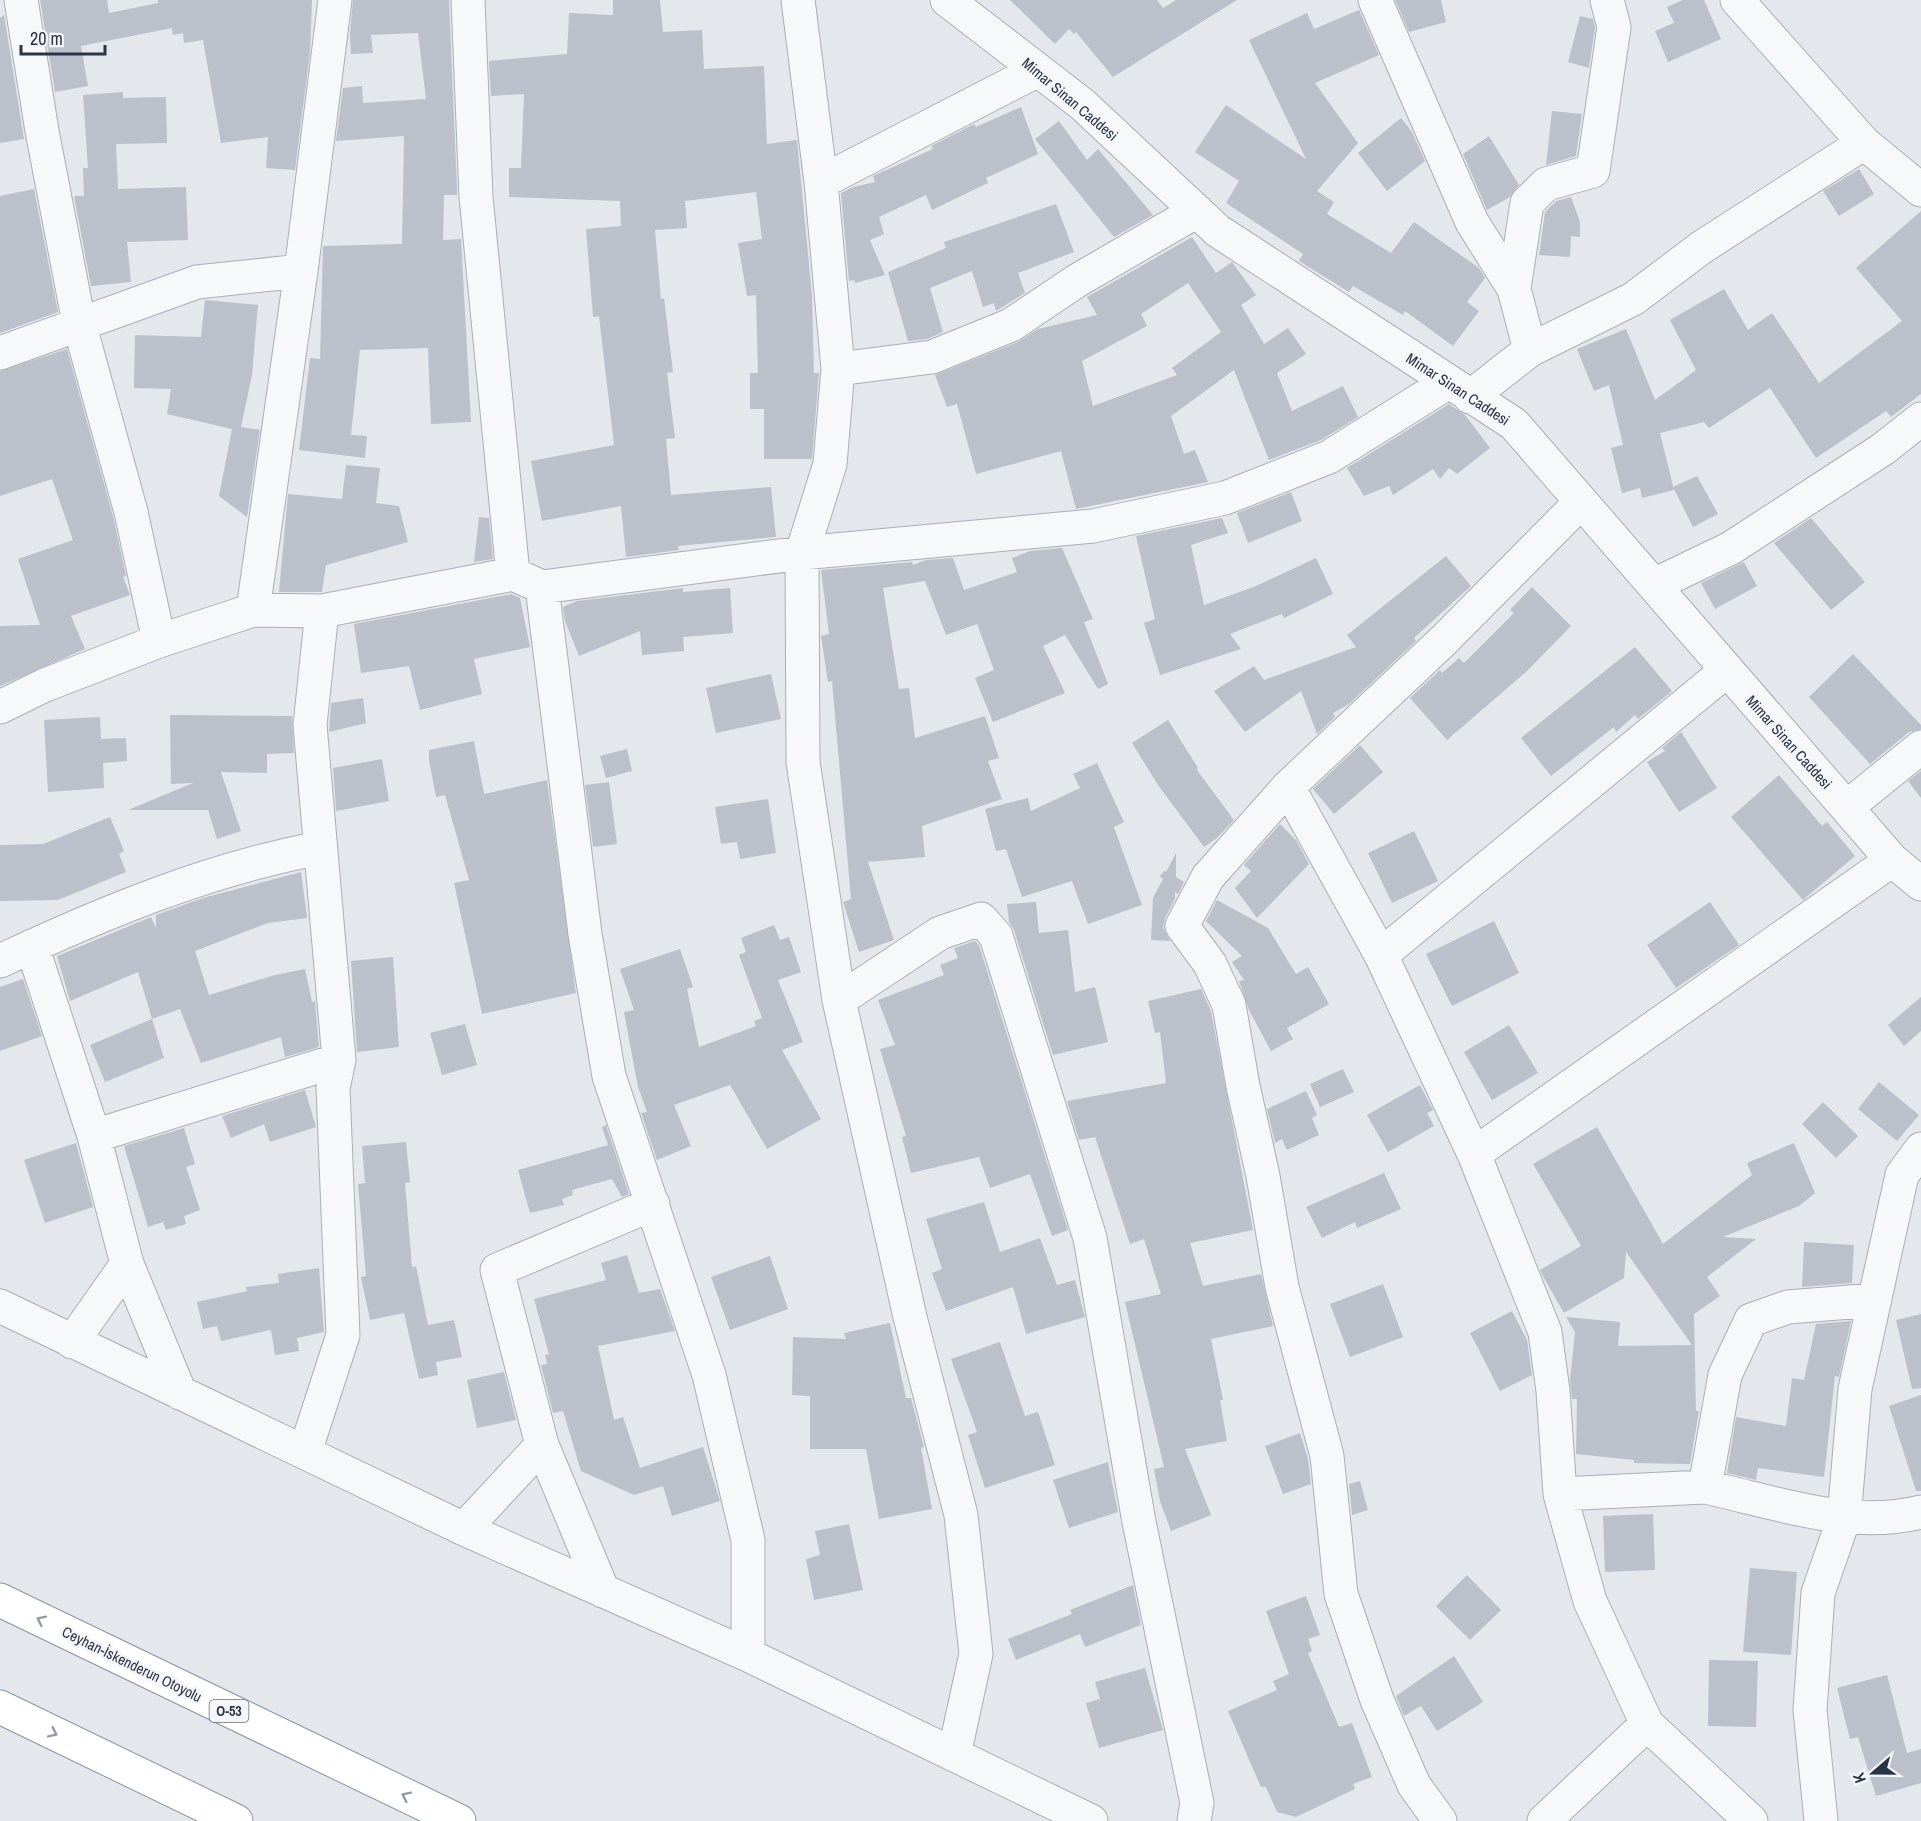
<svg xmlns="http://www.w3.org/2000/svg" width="1921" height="1821" viewBox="0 0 1921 1821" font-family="'Archivo Narrow',sans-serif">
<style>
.building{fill:#bbc0ca;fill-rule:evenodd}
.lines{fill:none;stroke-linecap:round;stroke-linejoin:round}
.minor-casing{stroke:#a9aeb7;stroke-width:35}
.highway-casing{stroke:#8b94a3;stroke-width:35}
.minor{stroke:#f7f8fa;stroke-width:33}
.highway{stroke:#fff;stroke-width:33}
.oneway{stroke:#959aa2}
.labels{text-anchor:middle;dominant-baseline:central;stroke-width:6;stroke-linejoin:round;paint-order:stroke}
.shield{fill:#f4f6f9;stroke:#676e7b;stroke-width:1.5}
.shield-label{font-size:14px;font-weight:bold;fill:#2b3445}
.street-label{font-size:15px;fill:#2b3445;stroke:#f4f6f9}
</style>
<rect width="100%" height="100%" fill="#e4e7ec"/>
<!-- building -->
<path class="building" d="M 40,0 L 107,0 L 109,13 L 158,3 L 158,0 L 312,0 L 310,52 L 295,170 L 266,168 L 268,137 L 221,143 L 203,40 L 184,43 L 183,33 L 173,35 L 172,28 L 81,46 L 88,86 L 55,92 Z
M 353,0 L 449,0 L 457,189 L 457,195 L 444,195 L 443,240 L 461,239 L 471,422 L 431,424 L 428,348 L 360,350 L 351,435 L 367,436 L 365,458 L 299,450 L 310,358 L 320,359 L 323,246 L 402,244 L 404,136 L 336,141 L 343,88 L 362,86 L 363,103 L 426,99 L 418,33 L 371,35 L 373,53 L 351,54 L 350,33 Z
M 613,0 L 660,0 L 663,32 L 702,30 L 704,69 L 764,66 L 767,144 L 797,140 L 812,295 L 814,373 L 819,373 L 812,459 L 764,459 L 764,409 L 750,409 L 750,373 L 758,373 L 756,295 L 747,296 L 738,243 L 762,239 L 756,192 L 685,201 L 687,228 L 655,230 L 661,299 L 664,298 L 673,372 L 667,373 L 675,438 L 666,439 L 671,495 L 771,487 L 776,537 L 678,546 L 679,550 L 626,557 L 621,506 L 542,521 L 531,461 L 614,445 L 599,316 L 593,317 L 586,229 L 621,226 L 620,201 L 509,197 L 509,168 L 521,168 L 524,94 L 491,96 L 489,61 L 567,54 L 569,13 L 613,15 Z
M 1010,0 L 1157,0 L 1163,8 L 1176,0 L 1237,0 L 1113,77 L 1076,32 L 1074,34 L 1069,29 L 1055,44 Z
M 1395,0 L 1441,0 L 1446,22 L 1409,32 Z
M 1683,0 L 1704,0 L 1721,39 L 1668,62 L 1655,31 L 1674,23 L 1667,7 Z
M 1359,10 L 1379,55 L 1315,83 L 1358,143 L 1317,191 L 1334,202 L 1327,214 L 1391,253 L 1414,222 L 1479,268 L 1485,278 L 1467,302 L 1479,311 L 1453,346 L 1405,311 L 1403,315 L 1353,286 L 1349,292 L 1299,261 L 1303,254 L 1226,203 L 1239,181 L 1195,152 L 1226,105 L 1306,159 L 1249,40 L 1307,13 L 1314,29 Z
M 4,15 L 24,139 L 0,143 L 0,18 Z
M 1580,16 L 1593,19 L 1595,28 L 1589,68 L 1568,62 Z
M 123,92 L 123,98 L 166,97 L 167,143 L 116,144 L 118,189 L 186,187 L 188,240 L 127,242 L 131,282 L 91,286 L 74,196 L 84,196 L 83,168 L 88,168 L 83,95 Z
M 1021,107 L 1038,154 L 986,178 L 988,183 L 932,210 L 926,195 L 879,217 L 884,234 L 870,240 L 885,275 L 855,283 L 854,280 L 849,281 L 841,193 L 853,187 L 875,182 L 873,176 L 933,149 L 931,146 L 974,124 L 976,127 Z
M 1552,111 L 1582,114 L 1576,156 L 1546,165 Z
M 1401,118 L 1412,132 L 1425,161 L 1387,191 L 1358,153 Z
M 1059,121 L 1087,160 L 1098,149 L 1153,215 L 1114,237 L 1035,139 Z
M 1489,136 L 1519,185 L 1510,197 L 1487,210 L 1463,154 Z
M 1859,169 L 1874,194 L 1839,216 L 1823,191 Z
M 34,189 L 58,312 L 0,333 L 0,196 Z
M 1571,197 L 1580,222 L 1580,237 L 1571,236 L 1570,257 L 1539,255 L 1545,212 L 1556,201 Z
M 1056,204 L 1074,252 L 1018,273 L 1025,293 L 996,311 L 994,303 L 983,307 L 972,271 L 930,288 L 943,332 L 927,339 L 908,341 L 888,272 L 946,248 L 944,242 Z
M 1921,211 L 1921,394 L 1891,417 L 1886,411 L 1816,458 L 1770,388 L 1709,428 L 1704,422 L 1660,433 L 1674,490 L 1642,498 L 1640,488 L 1622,493 L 1611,448 L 1623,445 L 1609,385 L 1594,391 L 1577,349 L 1626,329 L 1655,400 L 1696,370 L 1670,320 L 1724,289 L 1748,330 L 1772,313 L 1819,383 L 1902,321 L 1856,268 Z
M 1192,237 L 1216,273 L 1232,262 L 1256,295 L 1241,305 L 1264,344 L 1288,328 L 1306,354 L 1277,373 L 1292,411 L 1343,386 L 1358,417 L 1321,440 L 1269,460 L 1234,370 L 1171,416 L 1184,454 L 1195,450 L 1208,482 L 1076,509 L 1061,451 L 976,474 L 957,404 L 947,407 L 935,375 L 1018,342 L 1038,329 L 1097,315 L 1087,297 ZM 1188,283 L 1221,332 L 1172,368 L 1177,375 L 1093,406 L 1082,361 L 1147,326 L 1141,314 Z
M 205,300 L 258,305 L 252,375 L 241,427 L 260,430 L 247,517 L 219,496 L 232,429 L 167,414 L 171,389 L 134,388 L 135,335 L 201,337 Z
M 67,349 L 113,516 L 126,576 L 123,577 L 130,595 L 71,616 L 85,649 L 0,686 L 0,626 L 40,625 L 18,559 L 73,540 L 52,479 L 0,496 L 0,371 Z
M 1449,404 L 1465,415 L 1490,448 L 1457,474 L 1449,468 L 1440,479 L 1433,469 L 1393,495 L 1389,486 L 1364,496 L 1347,468 Z
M 346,465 L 380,468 L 376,503 L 399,506 L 408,542 L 326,565 L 322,592 L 279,592 L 288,494 L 342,499 Z
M 1697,476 L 1718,514 L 1693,527 L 1673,487 Z
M 1291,492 L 1302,521 L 1248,543 L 1237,513 Z
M 479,517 L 489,518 L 493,559 L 474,562 Z
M 1222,518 L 1228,533 L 1191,545 L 1204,605 L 1256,586 L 1316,558 L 1333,594 L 1284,618 L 1282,614 L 1230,634 L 1241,649 L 1160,675 L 1144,623 L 1155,619 L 1136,536 Z
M 1811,518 L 1865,582 L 1831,610 L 1774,543 Z
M 1062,548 L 1093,619 L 1084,622 L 1108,684 L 1098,689 L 1065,635 L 1043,646 L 1065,693 L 993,722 L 975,678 L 994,670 L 977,624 L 946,635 L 925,581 L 883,588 L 899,689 L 909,688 L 915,738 L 985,716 L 999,758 L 988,761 L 1002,799 L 922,826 L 925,857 L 868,862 L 894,940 L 859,952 L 843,902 L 851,899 L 832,681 L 828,682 L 821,636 L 829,634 L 821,570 L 912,562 L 913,565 L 926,560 L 953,558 L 964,590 L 1017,572 L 1012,558 L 1030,551 Z
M 1446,556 L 1471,586 L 1414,638 L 1416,641 L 1349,704 L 1333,713 L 1335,717 L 1317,734 L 1301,691 L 1245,732 L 1214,691 L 1254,666 L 1264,680 L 1356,647 L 1347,635 Z
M 1744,562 L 1757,586 L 1715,609 L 1701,583 Z
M 1532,587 L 1571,626 L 1526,672 L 1447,740 L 1410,698 L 1440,670 L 1442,673 L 1459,658 L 1464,663 L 1514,613 L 1510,610 Z
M 683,588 L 683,592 L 730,588 L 733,633 L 683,637 L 684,651 L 642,655 L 640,631 L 579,656 L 565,621 L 563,607 L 577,601 Z
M 511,594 L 520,598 L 530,647 L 474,659 L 482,694 L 420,710 L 409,666 L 361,673 L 354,624 Z
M 1635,647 L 1672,691 L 1638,719 L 1635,715 L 1616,732 L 1614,727 L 1551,776 L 1521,738 Z
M 1853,654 L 1921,725 L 1921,729 L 1909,732 L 1870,764 L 1809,697 Z
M 771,674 L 781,719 L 716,733 L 706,688 Z
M 363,698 L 366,723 L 329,732 L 331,703 Z
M 170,715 L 292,716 L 294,753 L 267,754 L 267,773 L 221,772 L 241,831 L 217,839 L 208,810 L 128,810 L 193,783 L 171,784 Z
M 100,717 L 101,739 L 126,738 L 127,761 L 103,763 L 104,788 L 48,792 L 44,720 Z
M 1168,720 L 1198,768 L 1197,770 L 1234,820 L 1217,838 L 1204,847 L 1158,785 L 1132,743 Z
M 1681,732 L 1717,788 L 1679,812 L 1647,762 L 1665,751 L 1662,748 Z
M 474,741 L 484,794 L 547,780 L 576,993 L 482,1014 L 454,883 L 469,880 L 445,795 L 436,797 L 429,760 L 429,750 Z
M 1360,745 L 1383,772 L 1334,814 L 1313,789 Z
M 627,749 L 632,771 L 606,778 L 600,756 Z
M 382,759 L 389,801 L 336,811 L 333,768 Z
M 1097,763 L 1124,822 L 1114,827 L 1142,905 L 1088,924 L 1072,881 L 1022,897 L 1006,849 L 996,851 L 985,809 L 1028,798 L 1031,811 L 1080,788 L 1073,774 Z
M 1921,771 L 1921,798 L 1908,781 Z
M 1779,775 L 1822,826 L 1827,822 L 1855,856 L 1803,900 L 1731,817 Z
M 609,782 L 617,844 L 593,847 L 585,785 Z
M 768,799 L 776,853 L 740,859 L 737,842 L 721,844 L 715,807 Z
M 110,817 L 124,851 L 119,854 L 126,872 L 58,900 L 0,901 L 0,845 L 43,844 Z
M 1280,824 L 1296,840 L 1309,864 L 1257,918 L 1235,888 L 1251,871 L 1244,865 Z
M 1414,831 L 1438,881 L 1392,903 L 1368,853 Z
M 1176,853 L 1176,877 L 1184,882 L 1178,894 L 1175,892 L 1175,899 L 1165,918 L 1163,928 L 1170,941 L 1151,940 L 1153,898 L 1163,879 L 1160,876 L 1164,871 L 1166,872 Z
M 301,872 L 307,918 L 268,923 L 195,951 L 209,995 L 275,975 L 305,969 L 312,1002 L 315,1001 L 319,1047 L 285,1057 L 281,1037 L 201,1063 L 180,1009 L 152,1019 L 138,972 L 70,1001 L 57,956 L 151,917 L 156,928 L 156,915 L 203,898 Z
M 1217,900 L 1268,928 L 1296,974 L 1308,967 L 1329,1004 L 1287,1028 L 1293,1039 L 1271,1051 L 1249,1010 L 1239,981 L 1244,980 L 1232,962 L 1242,956 L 1206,921 Z
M 1036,902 L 1039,933 L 1068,930 L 1075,992 L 1095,987 L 1108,1042 L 1053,1055 L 1014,930 L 1009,922 L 1007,904 Z
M 1710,902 L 1739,945 L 1676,988 L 1647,945 Z
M 1494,921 L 1519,973 L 1452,1006 L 1426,954 Z
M 774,925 L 780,940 L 789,937 L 801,972 L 778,980 L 803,1042 L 782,1050 L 821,1119 L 767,1149 L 730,1085 L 674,1105 L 691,1146 L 657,1160 L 641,1113 L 647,1112 L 638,1087 L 624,1012 L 634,1010 L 620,969 L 680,949 L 693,987 L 687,989 L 699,1047 L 756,1026 L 754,1021 L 762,1018 L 739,955 L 746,952 L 741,938 Z
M 975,941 L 979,945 L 1068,1230 L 1052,1236 L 1030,1174 L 990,1188 L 979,1157 L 911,1173 L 902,1137 L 906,1136 L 880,1049 L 895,1045 L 878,1000 L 944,975 L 940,965 L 958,958 L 954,948 Z
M 393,957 L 399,1047 L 357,1052 L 351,961 Z
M 23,979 L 42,1036 L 0,1051 L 0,987 Z
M 1201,989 L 1211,1011 L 1253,1230 L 1190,1243 L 1203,1286 L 1261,1274 L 1273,1326 L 1211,1339 L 1223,1400 L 1220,1400 L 1227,1441 L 1185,1449 L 1211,1515 L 1171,1531 L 1160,1501 L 1154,1469 L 1164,1467 L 1125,1302 L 1161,1294 L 1144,1239 L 1130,1244 L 1095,1137 L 1079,1140 L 1067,1101 L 1166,1083 L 1160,1032 L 1155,1033 L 1148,1001 Z
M 1921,997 L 1921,1031 L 1904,1046 L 1888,1025 Z
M 152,1019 L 164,1058 L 105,1082 L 90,1045 Z
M 465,1024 L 477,1065 L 442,1075 L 430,1033 Z
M 1509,1025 L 1538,1073 L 1492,1100 L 1464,1052 Z
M 1343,1069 L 1354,1092 L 1320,1107 L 1310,1084 Z
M 1879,1082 L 1919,1115 L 1897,1141 L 1858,1109 Z
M 1420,1085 L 1433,1110 L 1427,1113 L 1434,1126 L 1388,1152 L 1367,1115 Z
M 305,1090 L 316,1127 L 270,1142 L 264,1124 L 231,1138 L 222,1116 Z
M 1306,1091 L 1317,1115 L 1312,1118 L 1319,1135 L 1287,1150 L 1282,1139 L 1275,1143 L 1267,1109 Z
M 1823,1102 L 1858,1136 L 1836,1158 L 1802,1124 Z
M 606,1125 L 629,1194 L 622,1197 L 612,1179 L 572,1190 L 573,1195 L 562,1199 L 564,1205 L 530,1213 L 518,1170 L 608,1145 L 602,1127 Z
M 1597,1127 L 1663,1244 L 1752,1175 L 1747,1163 L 1794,1143 L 1815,1193 L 1799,1206 L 1723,1237 L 1756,1239 L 1707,1277 L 1720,1296 L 1694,1314 L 1696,1411 L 1699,1411 L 1690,1464 L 1634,1463 L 1634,1460 L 1576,1454 L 1577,1399 L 1572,1399 L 1570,1380 L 1575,1332 L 1566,1317 L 1620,1322 L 1618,1346 L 1692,1345 L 1626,1252 L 1624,1278 L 1564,1313 L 1544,1278 L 1540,1270 L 1581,1246 L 1533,1164 Z
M 184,1128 L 195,1164 L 186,1167 L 200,1210 L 184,1216 L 186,1224 L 166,1230 L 163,1222 L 148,1227 L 124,1146 Z
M 406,1142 L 410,1182 L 405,1183 L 412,1267 L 416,1266 L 428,1325 L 454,1320 L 462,1357 L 436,1362 L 438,1375 L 419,1379 L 404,1313 L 370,1320 L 361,1277 L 366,1276 L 358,1184 L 365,1183 L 362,1146 Z
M 76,1143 L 93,1207 L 45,1223 L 24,1160 Z
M 1384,1173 L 1401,1209 L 1357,1228 L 1355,1222 L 1322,1238 L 1306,1207 Z
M 984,1202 L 1000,1252 L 1040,1238 L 1057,1285 L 1075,1280 L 1085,1317 L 1026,1334 L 1013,1287 L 946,1311 L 932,1273 L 942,1269 L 926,1219 Z
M 1804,1242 L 1854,1245 L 1852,1283 L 1802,1287 Z
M 627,1255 L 639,1293 L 660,1289 L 675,1331 L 598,1346 L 614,1420 L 623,1417 L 640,1468 L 703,1447 L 720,1501 L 672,1516 L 663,1486 L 634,1495 L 581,1471 L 563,1411 L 553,1413 L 541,1365 L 547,1364 L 545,1355 L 549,1354 L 534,1299 L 606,1280 L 601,1263 Z
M 770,1256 L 788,1309 L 730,1330 L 711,1277 Z
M 319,1268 L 324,1332 L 297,1338 L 299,1351 L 275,1355 L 271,1330 L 221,1341 L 217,1326 L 203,1329 L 197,1302 L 247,1291 L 246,1287 L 279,1283 L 278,1274 Z
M 1383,1284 L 1403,1337 L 1350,1357 L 1330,1304 Z
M 1512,1311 L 1527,1340 L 1532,1375 L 1500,1391 L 1470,1333 Z
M 1921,1314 L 1921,1388 L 1912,1389 L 1896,1320 Z
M 1851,1321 L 1839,1377 L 1835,1376 L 1824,1477 L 1758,1468 L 1756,1480 L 1727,1473 L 1736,1417 L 1786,1426 L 1792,1378 L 1804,1380 L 1816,1324 Z
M 890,1323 L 906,1398 L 911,1398 L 924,1447 L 921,1448 L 932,1509 L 879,1519 L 866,1449 L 810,1449 L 810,1396 L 792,1395 L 793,1337 L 846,1339 L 844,1333 Z
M 1000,1342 L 1025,1416 L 1038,1412 L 1055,1465 L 985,1488 L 968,1435 L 977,1432 L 951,1359 Z
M 504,1372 L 516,1420 L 477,1428 L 467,1380 Z
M 1921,1395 L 1921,1491 L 1916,1491 L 1889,1406 Z
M 1300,1433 L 1308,1459 L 1311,1484 L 1283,1494 L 1265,1446 Z
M 1108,1462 L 1118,1512 L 1069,1528 L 1053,1480 Z
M 1360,1481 L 1368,1510 L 1352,1515 L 1349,1484 Z
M 1653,1514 L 1655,1570 L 1605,1572 L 1603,1516 Z
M 849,1524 L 863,1590 L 814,1600 L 806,1559 L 820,1555 L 815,1531 Z
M 1750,1568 L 1797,1572 L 1791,1655 L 1743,1652 Z
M 1467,1575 L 1501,1610 L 1470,1640 L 1436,1606 Z
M 1133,1585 L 1141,1625 L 1085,1647 L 1080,1634 L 1016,1660 L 1008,1639 L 1072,1614 L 1070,1610 Z
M 1306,1596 L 1320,1635 L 1308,1639 L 1312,1651 L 1308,1653 L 1339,1727 L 1352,1723 L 1372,1777 L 1353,1784 L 1355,1789 L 1296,1817 L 1277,1812 L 1266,1787 L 1261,1787 L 1228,1711 L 1277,1690 L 1273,1681 L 1289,1674 L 1266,1611 Z
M 1454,1656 L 1483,1702 L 1437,1731 L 1421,1706 L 1404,1716 L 1396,1696 Z
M 1709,1660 L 1758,1661 L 1756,1727 L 1708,1726 Z
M 1145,1668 L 1163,1730 L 1099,1748 L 1086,1703 L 1100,1699 L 1095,1682 Z
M 1887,1675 L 1907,1753 L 1921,1749 L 1921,1783 L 1876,1796 L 1858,1737 L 1850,1739 L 1837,1688 Z"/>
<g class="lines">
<defs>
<path id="minor" d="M 21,0 L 42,131 L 79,323 L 131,512 L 159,641
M 468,0 L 476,197 L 513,574
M 798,0 L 821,182 L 838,369 L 830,464 L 802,553 L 803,762 L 839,1000 L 910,1317 L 961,1515 L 976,1654 L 954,1755
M 947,0 L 1082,104 L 1218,231 L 1514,424 L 1892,860 L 1921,884
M 1375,0 L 1472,222 L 1514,289 L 1530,350
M 1737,0 L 1864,143 L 1921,190
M 821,182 L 1038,70
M 1514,289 L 1527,203 L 1546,184 L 1593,171 L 1614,27 L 1607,0
M 0,353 L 197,282 L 301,271
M 838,369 L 932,357 L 1011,325 L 1078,280 L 1197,211
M 1470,397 L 1530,350 L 1633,299 L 1702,247 L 1864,143
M 1654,585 L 1731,548 L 1883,449 L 1921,419
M 542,587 L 585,934 L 609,1076 L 709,1375 L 748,1540 L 748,1655
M 253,610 L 301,271 L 335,0
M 0,707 L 45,685 L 159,641 L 253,610 L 322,611 L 513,574 L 542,587 L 802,553 L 1093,526 L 1225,498 L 1329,457 L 1447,383
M 1288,787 L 1381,955 L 1474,1154 L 1545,1332 L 1553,1391 L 1560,1494 L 1590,1601 L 1647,1724 L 1751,1821
M 1847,807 L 1921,747
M 32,946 L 94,1136 L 127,1264 L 180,1393
M 1381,955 L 1726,671
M 0,961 C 102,913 209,869 320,848
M 839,1000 L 940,933 L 981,919 L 996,936 L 1090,1238 L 1139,1522 L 1197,1803 L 1194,1821
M 94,1136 L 339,1060
M 1474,1154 L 1892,860
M 0,1306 L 464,1529 L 748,1655 L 1091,1821
M 72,1342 L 127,1264
M 305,1452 L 343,1335 L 333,1088 L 339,1060 L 310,725 L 322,611
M 1705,1487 C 1775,1502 1849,1530 1921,1512
M 1560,1494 L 1705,1487 L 1725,1375 L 1751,1320 L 1788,1307 L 1875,1300
M 464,1529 L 542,1445
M 603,1591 L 542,1445 L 497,1270 L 653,1204
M 1440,1821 L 1414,1785 L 1377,1700 L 1341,1594 L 1327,1456 L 1282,1287 L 1263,1176 L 1243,1086 L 1229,1005 L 1210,964 L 1182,926 L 1208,877 L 1288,787 L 1444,640 L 1581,502
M 1544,1821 L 1647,1724
M 1821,1821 L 1810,1710 L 1818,1593 L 1844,1518 L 1855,1389 L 1902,1175 L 1921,1149"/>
<path id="highway" d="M 0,1600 L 459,1821
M 0,1707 L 236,1821"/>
</defs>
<!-- minor casing -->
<use href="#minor" class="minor-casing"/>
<!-- highway casing -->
<use href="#highway" class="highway-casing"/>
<!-- minor -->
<use href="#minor" class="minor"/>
<!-- highway -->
<use href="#highway" class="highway"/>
</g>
<!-- one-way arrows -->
<defs><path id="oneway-chevron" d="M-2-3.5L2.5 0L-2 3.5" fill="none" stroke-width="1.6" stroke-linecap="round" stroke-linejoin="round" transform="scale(1.5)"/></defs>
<g class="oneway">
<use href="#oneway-chevron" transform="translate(41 1620) rotate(-154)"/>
<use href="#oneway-chevron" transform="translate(53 1733) rotate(26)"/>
<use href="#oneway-chevron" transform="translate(406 1796) rotate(-154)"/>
</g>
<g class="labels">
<!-- shield labels -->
<rect class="shield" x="209.5" y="1700" width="39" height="22" rx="4.5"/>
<g class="shield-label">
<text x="229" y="1711">O-53</text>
</g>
<!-- street labels -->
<g class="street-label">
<text transform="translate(1070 99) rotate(40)">Mimar Sinan Caddesi</text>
<text transform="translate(1458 389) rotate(33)">Mimar Sinan Caddesi</text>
<text transform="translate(1789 742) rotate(48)">Mimar Sinan Caddesi</text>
<text transform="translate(132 1664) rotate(26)">Ceyhan-İskenderun Otoyolu</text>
</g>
</g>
<!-- north arrow -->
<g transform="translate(1873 1773) rotate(250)" stroke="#f4f6f9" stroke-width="4.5" paint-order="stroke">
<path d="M0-4.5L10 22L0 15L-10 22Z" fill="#2b3445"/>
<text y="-9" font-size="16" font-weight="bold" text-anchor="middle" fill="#2b3445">K</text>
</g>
<!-- scale -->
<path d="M21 45v9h84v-9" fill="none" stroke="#2b3445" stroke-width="3"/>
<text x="30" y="45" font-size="18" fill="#2b3445" stroke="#f4f6f9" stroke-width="4.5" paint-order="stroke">20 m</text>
</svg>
